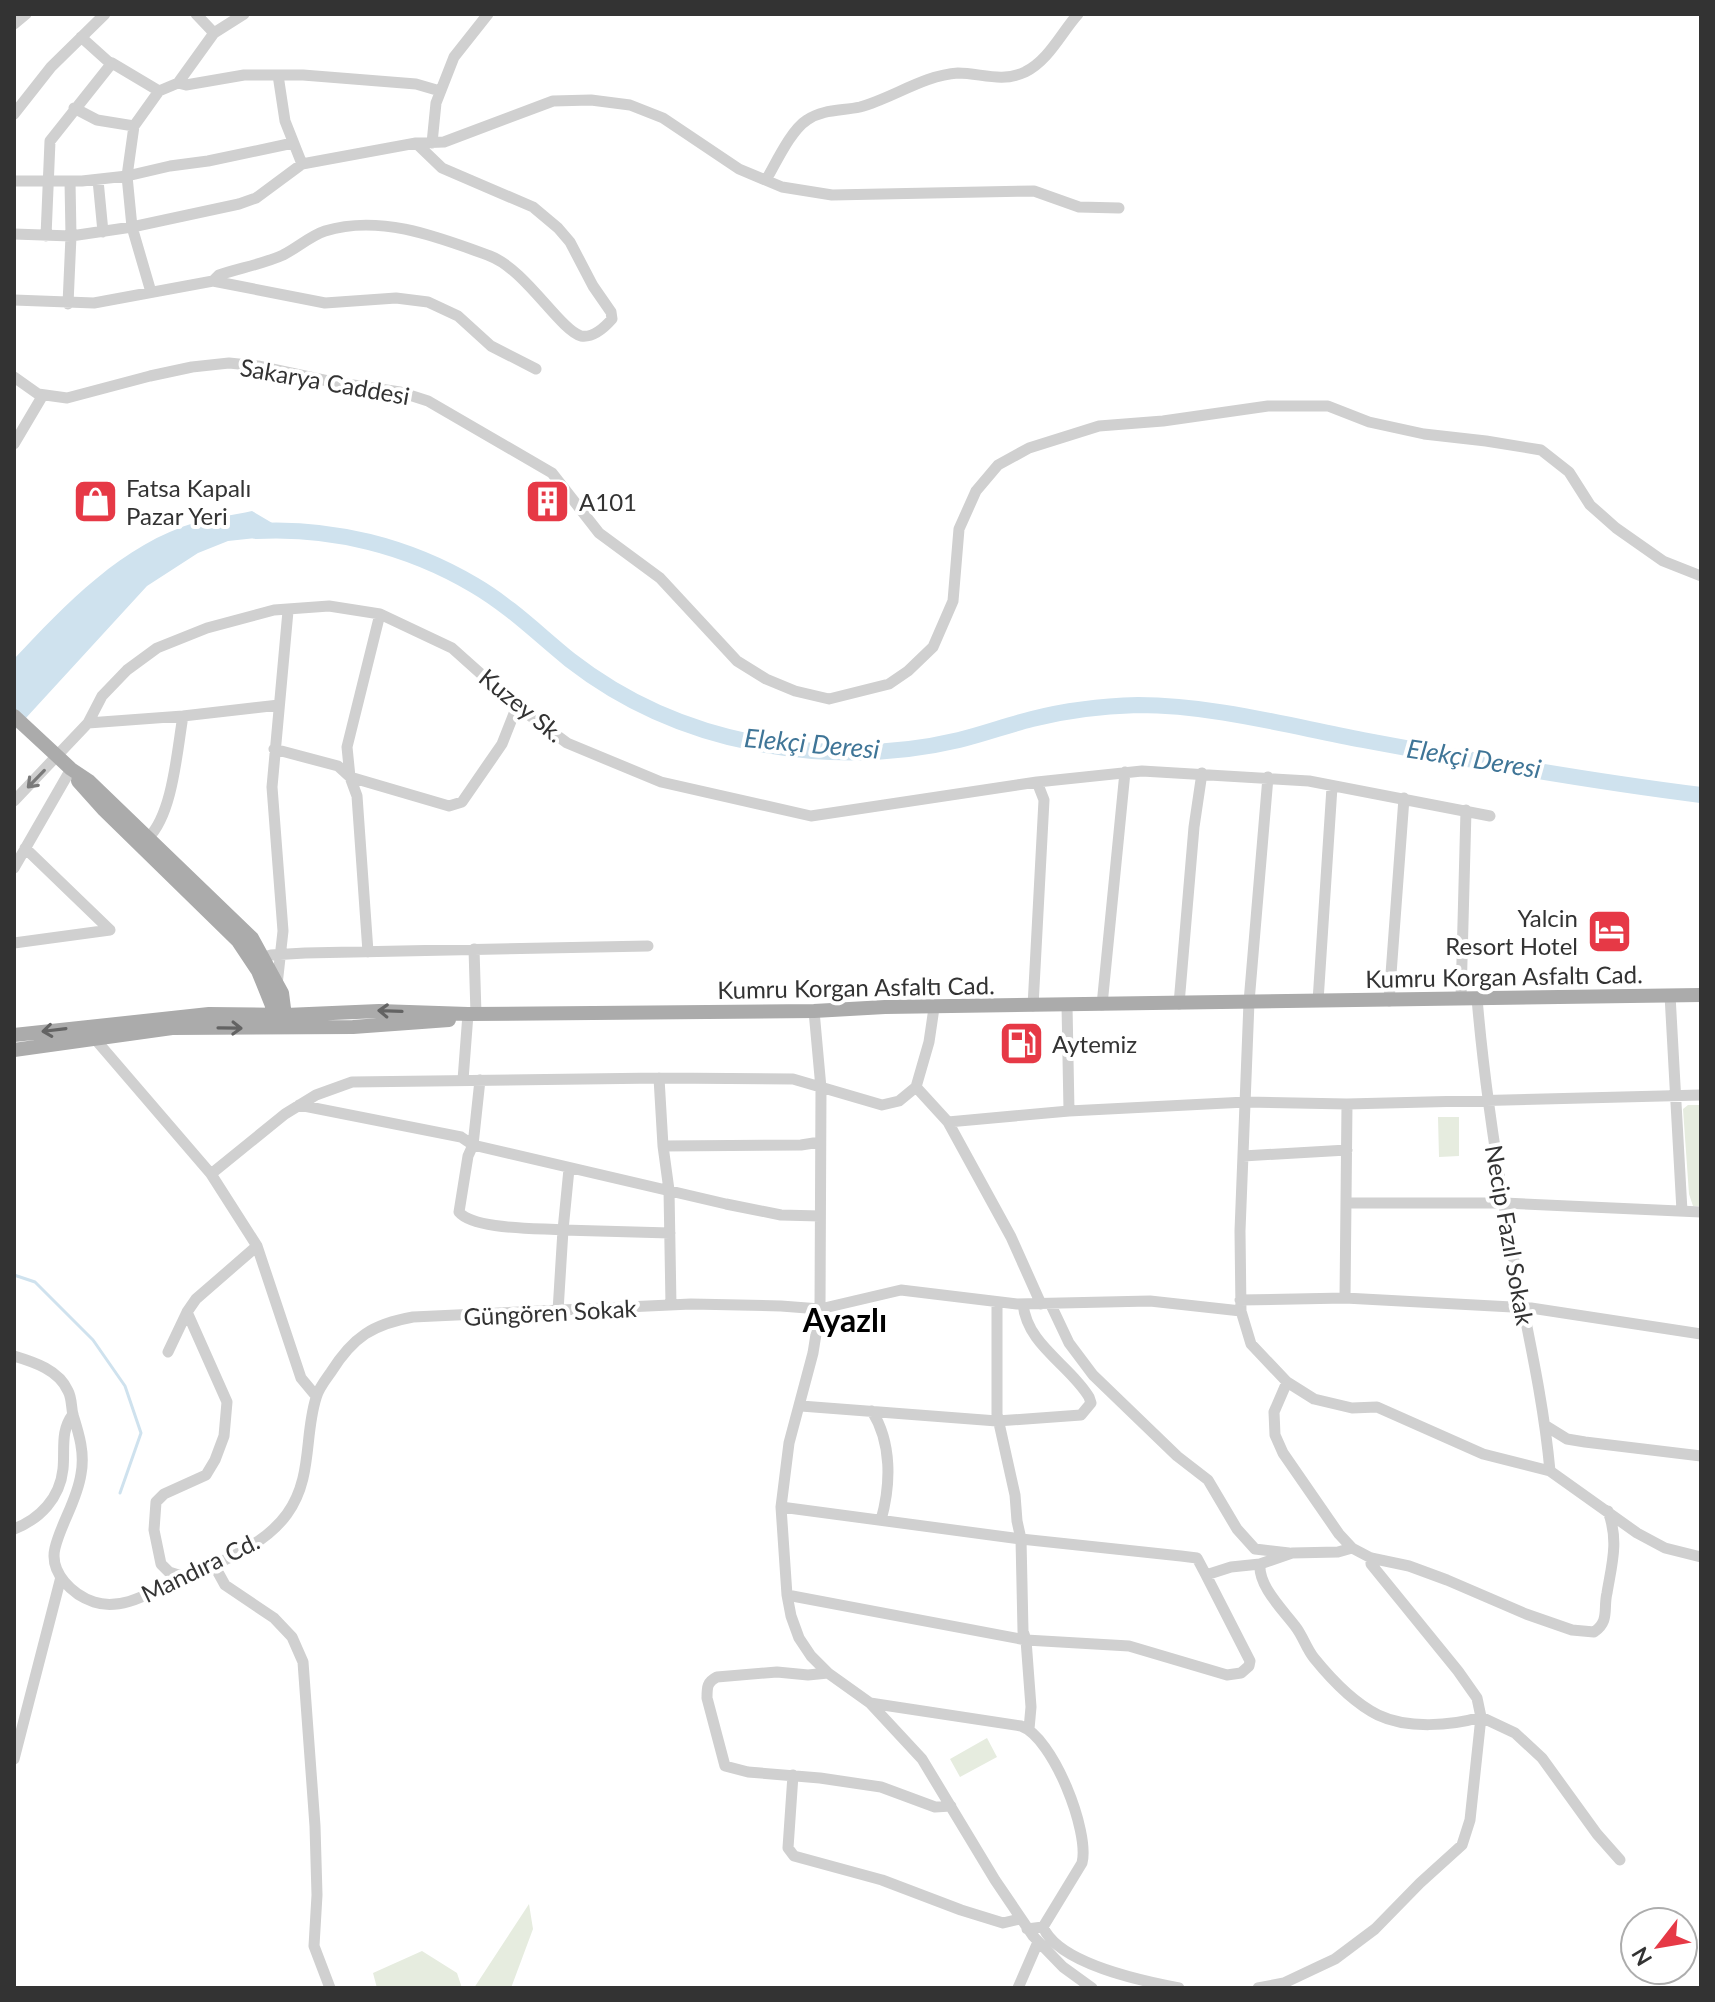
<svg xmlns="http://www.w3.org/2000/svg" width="1715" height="2002" viewBox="0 0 1715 2002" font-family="Lato,sans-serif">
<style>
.green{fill:#e6ecdf}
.water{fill:#cfe2ee}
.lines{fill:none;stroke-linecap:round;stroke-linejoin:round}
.stream{stroke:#cfe2ee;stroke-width:3}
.river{stroke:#cfe2ee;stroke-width:16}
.minor{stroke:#d0d0d0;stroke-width:11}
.major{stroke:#ababab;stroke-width:14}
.oneway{stroke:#7a7a7a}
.oneway2{stroke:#636363}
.labels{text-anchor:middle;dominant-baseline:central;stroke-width:8;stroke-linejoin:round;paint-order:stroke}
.street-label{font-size:24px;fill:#333;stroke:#fff}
.poi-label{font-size:24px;fill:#333;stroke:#fff;text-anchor:start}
.water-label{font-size:26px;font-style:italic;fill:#3f7597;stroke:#fff}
.district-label{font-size:32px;font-weight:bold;fill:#000;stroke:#fff}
</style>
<rect width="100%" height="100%" fill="#fff"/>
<!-- green -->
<path class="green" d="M 1688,1105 L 1701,1105 L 1701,1206 L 1693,1206 L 1689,1194 L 1683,1109 Z
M 1438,1117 L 1459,1117 L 1459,1156 L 1439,1157 Z
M 987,1738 L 997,1757 L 960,1777 L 950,1759 Z
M 529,1904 L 533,1929 L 511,1988 L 474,1988 Z
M 422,1951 L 457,1973 L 462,1988 L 377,1988 L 373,1973 Z"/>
<!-- water -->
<path class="water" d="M 252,511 L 279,527 L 264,537 L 228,541 L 198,553 L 147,586 L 14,731 L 14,659 C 66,604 122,544 197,522 C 215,517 234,515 252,511 Z"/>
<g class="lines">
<!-- stream -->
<path class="stream" d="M 14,1275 L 35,1282 L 93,1340 L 125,1386 L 141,1433 L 120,1493"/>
<!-- river -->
<path class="river" d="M 256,531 C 332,527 408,546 474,585 C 510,606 538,634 570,660 C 624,702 688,730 755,743 C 823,756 892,756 959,740 C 984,734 1008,725 1032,719 C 1067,710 1103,706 1138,705 C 1213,705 1289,726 1363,740 C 1475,761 1588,781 1701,795"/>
<!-- minor -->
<path class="minor" d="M 196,14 L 214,33
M 14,24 L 26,14
M 81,37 L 111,64
M 278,75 L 285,121 L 302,164
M 178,83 L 186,85 L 244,75 L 303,75 L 416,84 L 440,91
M 74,108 L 97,120 L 134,126
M 14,114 L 51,67 L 105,14
M 432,143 L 436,103 L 454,57 L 488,14
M 98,180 L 103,232
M 766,180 C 776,163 791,130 807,120 C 823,109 842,111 860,107 C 893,98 924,75 958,73 C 981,73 1001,83 1025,72 C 1049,60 1061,33 1078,14
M 14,181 L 82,181 L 127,176 L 170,166 L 208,161 L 293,143
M 14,234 L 71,236 L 132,227 L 239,204 L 256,198 L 302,164 L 416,143 L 444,142 L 553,101 L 591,100 L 630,105 L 663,118 L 739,169 L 782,187 L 832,195 L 1034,191 L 1079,207 L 1119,208
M 46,236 L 50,141 L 112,63 L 159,91
M 213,281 L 219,275 C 240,268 263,264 283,255 C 297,248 310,236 325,231 C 380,214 438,237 490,256 C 525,269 560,330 581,336 C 593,338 605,327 612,319 L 611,312 L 593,286 L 570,242 L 558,228 L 533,207 L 442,168 L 416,143
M 151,292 L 132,227 L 127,176 L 134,126 L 159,91 L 178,83 L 214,33 L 244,14
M 14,300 L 94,303 L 213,281 L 325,303 L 396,298 L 428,302 L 458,316 L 491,346 L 536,369
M 68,304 L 71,236 L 70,181
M 14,377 L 38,394 L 67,398 L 150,376 L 192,367 L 229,363 L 258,366 L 333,382 L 400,392 L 428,401 L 552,473 L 599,533 L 660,578 L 737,661 L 766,679 L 795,691 L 829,699 L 889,684 L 908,671 L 933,647 L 953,601 L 959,529 L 976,491 L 998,465 L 1029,448 L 1099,426 L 1163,421 L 1268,406 L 1328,406 L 1369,422 L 1424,434 L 1486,441 L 1541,450 L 1569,472 L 1590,505 L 1616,528 L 1663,561 L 1701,576
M 14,444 L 43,395
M 88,723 L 183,716 L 279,705
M 274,749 L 338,766 L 350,777 L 449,806 L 462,802 L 502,744 L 517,706
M 1268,777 L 1249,1002 L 1240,1231 L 1241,1311 L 1251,1344 L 1287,1382 L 1314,1399 L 1352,1408 L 1377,1407 L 1483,1454 L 1550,1471 L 1637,1533 L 1665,1548 L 1701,1557
M 14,801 L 88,723 L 102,696 L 127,670 L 157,648 L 207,628 L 274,610 L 329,606 L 380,614 L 452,648 L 517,706 L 567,743 L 661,782 L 811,816 L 1037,782 L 1142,771 L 1309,781 L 1490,816
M 148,838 C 173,814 177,750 183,716
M 25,848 L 110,930
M 14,868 L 71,769
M 14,943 L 110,930
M 474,949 L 476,1014
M 368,952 L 357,796 L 350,777 L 347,747 L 380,614
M 258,959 L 271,955 L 305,953 L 648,946
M 277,985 L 283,931 L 272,787 L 288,611
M 1670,995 L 1682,1211
M 1461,998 L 1466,810
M 1477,998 C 1483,1070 1493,1139 1505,1211 C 1519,1298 1542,1383 1550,1471
M 1318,1001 L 1332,787
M 1389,1001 L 1404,798
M 1179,1004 L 1194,827 L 1202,773
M 1067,1005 L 1069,1111
M 1102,1005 L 1125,772
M 1033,1006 L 1044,800 L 1037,782
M 814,1011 L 821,1088 L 820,1309 L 813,1353 L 789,1443 L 781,1507 L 787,1595 L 791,1616 L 799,1638 L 811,1656 L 828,1673 L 870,1703 L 922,1759 L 995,1880 L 1033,1936 L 1063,1967 L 1092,1988
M 95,1039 L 211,1174 L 257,1246 L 301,1378 L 316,1396
M 659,1078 L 663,1146 L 669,1190 L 671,1305
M 463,1080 L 468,1014
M 480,1080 L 473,1145 L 468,1156 L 459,1212 C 474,1230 539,1228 563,1230 L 569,1169
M 916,1087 L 948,1122 L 1069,1111 L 1246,1102 L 1347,1104 L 1701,1095
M 299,1105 L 461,1137 L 473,1145 L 726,1204 L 781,1215 L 820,1216
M 948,1122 L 1011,1237 L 1041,1304
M 663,1146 L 801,1145 L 820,1142
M 1243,1156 L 1347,1150
M 211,1174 L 285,1114 L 316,1095 L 352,1082 L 659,1078 L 793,1079 L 882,1105 L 899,1101 L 916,1087 L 929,1042 L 934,1008
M 1347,1203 L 1504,1203 L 1701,1212
M 1345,1298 L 1347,1104
M 1240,1300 L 1345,1298 L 1531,1308 L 1701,1334
M 997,1302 L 997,1414 L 1015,1495 L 1017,1521 L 1021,1539 L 1023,1631 L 1026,1640 L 1031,1707 L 1029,1729
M 1051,1305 L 1069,1343 L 1093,1375 L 1177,1456 L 1208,1480 L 1237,1529 L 1255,1549 L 1289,1553
M 558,1311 L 563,1230 L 670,1233
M 168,1352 L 187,1312
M 14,1356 C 34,1362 59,1370 68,1391 C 72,1398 71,1407 73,1415 C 79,1434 85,1453 81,1474 C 77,1501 61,1523 55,1548 C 49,1573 73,1595 94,1602 C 121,1611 150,1593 174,1582 C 212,1565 262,1549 287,1514 C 313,1478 304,1436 316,1398 C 318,1389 326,1379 331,1372 C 353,1337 373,1324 413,1317 L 691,1304 L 781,1306 L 820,1309 L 901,1290 L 1017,1304 L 1150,1301 L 1241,1311
M 1287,1382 L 1274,1412 L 1275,1435 L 1283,1453 L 1339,1534 L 1352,1548 L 1371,1558 L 1409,1566 L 1447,1580 L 1526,1614 L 1572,1630 L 1594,1632 C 1610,1621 1603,1609 1607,1593 C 1612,1563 1619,1541 1608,1511
M 801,1406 L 997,1421 L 1081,1415 L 1091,1403 L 1089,1397 C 1070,1365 1027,1345 1023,1304
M 872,1411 C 892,1443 891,1484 881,1520
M 1546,1426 L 1567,1439 L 1585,1442 L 1701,1456
M 781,1507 L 1021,1539 L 1181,1556 L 1197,1558 L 1206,1575 L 1231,1567 L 1260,1564 L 1292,1553 L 1338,1552 L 1352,1548
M 14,1529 C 40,1519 60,1498 63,1469 C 65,1449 60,1431 73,1414
M 1260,1564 C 1258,1586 1283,1610 1295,1626 C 1303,1636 1306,1648 1314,1658 C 1331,1679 1354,1703 1378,1715 C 1407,1729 1451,1726 1481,1717 L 1515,1733 L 1542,1758 L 1597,1834 L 1620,1860
M 214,1565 L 225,1585 L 274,1618 L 292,1637 L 303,1662 L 315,1826 L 317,1895 L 314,1946 L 330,1988
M 185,1577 L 169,1572 L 161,1564 L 154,1530 L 156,1502 L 164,1494 L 206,1475 L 215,1460 L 224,1436 L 227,1402 L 187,1312 L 196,1299 L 257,1246
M 787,1595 L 1026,1640 L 1129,1646 L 1227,1675 L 1241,1673 L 1249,1666 L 1250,1661 L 1206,1575
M 828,1673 L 808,1675 L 777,1672 L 717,1677 C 707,1682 707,1687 707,1698 L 725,1766 L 748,1772 L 820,1778 L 881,1787 L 935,1807 L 951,1806
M 870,1703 L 1021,1726 C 1053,1737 1090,1832 1082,1863 L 1043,1927 L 1027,1929
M 14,1759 L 61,1577
M 793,1775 L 788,1848 L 794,1856 L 882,1880 L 961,1910 L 1003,1923 L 1020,1919
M 1043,1927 C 1059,1964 1142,1981 1179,1988
M 1018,1988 L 1038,1942
M 1258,1988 L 1284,1983 L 1320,1966 L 1335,1959 L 1375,1929 L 1420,1883 L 1462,1845 L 1470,1820 L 1481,1717 L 1477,1698 L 1458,1671 L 1371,1564 L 1371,1558"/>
<!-- major -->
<path class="major" d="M 14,716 L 71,769 L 89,781 L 252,938 L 282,993 L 286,1024
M 78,781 L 104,810 L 238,941 L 258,971 L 273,1008 L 275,1020
M 14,1035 L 209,1014 L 286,1015 L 379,1011 L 468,1014 L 814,1011 L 885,1007 L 1701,995
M 14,1050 L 172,1028 L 353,1027 L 449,1020"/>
</g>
<!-- one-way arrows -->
<defs><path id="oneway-shaft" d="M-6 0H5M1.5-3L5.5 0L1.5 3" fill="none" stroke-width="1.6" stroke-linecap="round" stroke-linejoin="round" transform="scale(2)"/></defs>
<use class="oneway" href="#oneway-shaft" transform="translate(36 779) rotate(134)"/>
<g class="oneway2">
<use href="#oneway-shaft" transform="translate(390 1011) rotate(-178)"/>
<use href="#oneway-shaft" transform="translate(230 1028) rotate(1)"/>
<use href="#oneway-shaft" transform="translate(54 1030) rotate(173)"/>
</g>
<!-- icons -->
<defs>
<symbol id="shop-square" viewBox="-11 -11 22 22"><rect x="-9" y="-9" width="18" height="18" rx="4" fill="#e63946" stroke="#fff"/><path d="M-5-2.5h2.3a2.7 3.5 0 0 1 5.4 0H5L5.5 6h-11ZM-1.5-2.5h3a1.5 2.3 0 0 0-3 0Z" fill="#fff"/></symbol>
<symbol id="building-square" viewBox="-11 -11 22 22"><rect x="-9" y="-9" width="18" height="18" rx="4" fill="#e63946" stroke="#fff"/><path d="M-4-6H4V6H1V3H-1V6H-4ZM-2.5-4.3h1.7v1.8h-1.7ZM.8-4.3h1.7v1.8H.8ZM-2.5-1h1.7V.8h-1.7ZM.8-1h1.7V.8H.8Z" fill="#fff"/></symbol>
<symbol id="hotel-square" viewBox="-11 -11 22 22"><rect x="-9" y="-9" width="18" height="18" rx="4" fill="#e63946" stroke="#fff"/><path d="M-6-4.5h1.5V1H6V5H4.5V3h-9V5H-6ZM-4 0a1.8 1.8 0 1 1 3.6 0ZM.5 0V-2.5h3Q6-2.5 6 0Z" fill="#fff"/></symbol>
<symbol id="fuel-square" viewBox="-11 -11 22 22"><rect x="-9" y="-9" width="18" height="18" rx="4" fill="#e63946" stroke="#fff"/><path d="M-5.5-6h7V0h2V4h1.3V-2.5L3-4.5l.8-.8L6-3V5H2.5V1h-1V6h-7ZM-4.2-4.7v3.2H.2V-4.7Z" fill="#fff"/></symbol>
</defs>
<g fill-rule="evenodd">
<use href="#shop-square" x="70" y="476" width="51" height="51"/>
<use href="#building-square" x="522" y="476" width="51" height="51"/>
<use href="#hotel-square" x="1584" y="906" width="51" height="51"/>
<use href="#fuel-square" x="996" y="1018" width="51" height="51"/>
</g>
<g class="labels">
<!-- street labels -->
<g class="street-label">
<text transform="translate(325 381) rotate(10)">Sakarya Caddesi</text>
<text transform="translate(522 705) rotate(39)">Kuzey Sk.</text>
<text transform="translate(1504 976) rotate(-1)">Kumru Korgan Asfaltı Cad.</text>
<text transform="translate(856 987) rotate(-1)">Kumru Korgan Asfaltı Cad.</text>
<text transform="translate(1510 1235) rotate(80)">Necip Fazıl Sokak</text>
<text transform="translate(550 1312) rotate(-3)">Güngören Sokak</text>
<text transform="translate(200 1567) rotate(-26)">Mandıra Cd.</text>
</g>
<!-- poi labels -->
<g class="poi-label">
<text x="126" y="487">Fatsa Kapalı<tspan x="126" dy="28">Pazar Yeri</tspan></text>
<text x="579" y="501">A101</text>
<text x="1578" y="917" text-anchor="end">Yalcin<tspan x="1578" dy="28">Resort Hotel</tspan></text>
<text x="1052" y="1043">Aytemiz</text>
</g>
<!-- water labels -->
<g class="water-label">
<text transform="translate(812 743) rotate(5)">Elekçi Deresi</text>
<text transform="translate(1474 758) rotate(9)">Elekçi Deresi</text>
</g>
<!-- district labels -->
<g class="district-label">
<text x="845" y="1319">Ayazlı</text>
</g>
</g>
<!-- border -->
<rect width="1715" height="2002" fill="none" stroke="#333333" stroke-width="32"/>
<!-- north arrow -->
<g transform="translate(1659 1946) rotate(239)"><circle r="38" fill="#ffffff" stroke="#adadad" stroke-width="2"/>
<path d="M0-6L14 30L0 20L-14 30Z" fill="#e63946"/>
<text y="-12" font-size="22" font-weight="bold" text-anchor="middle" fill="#333333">N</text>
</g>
</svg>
